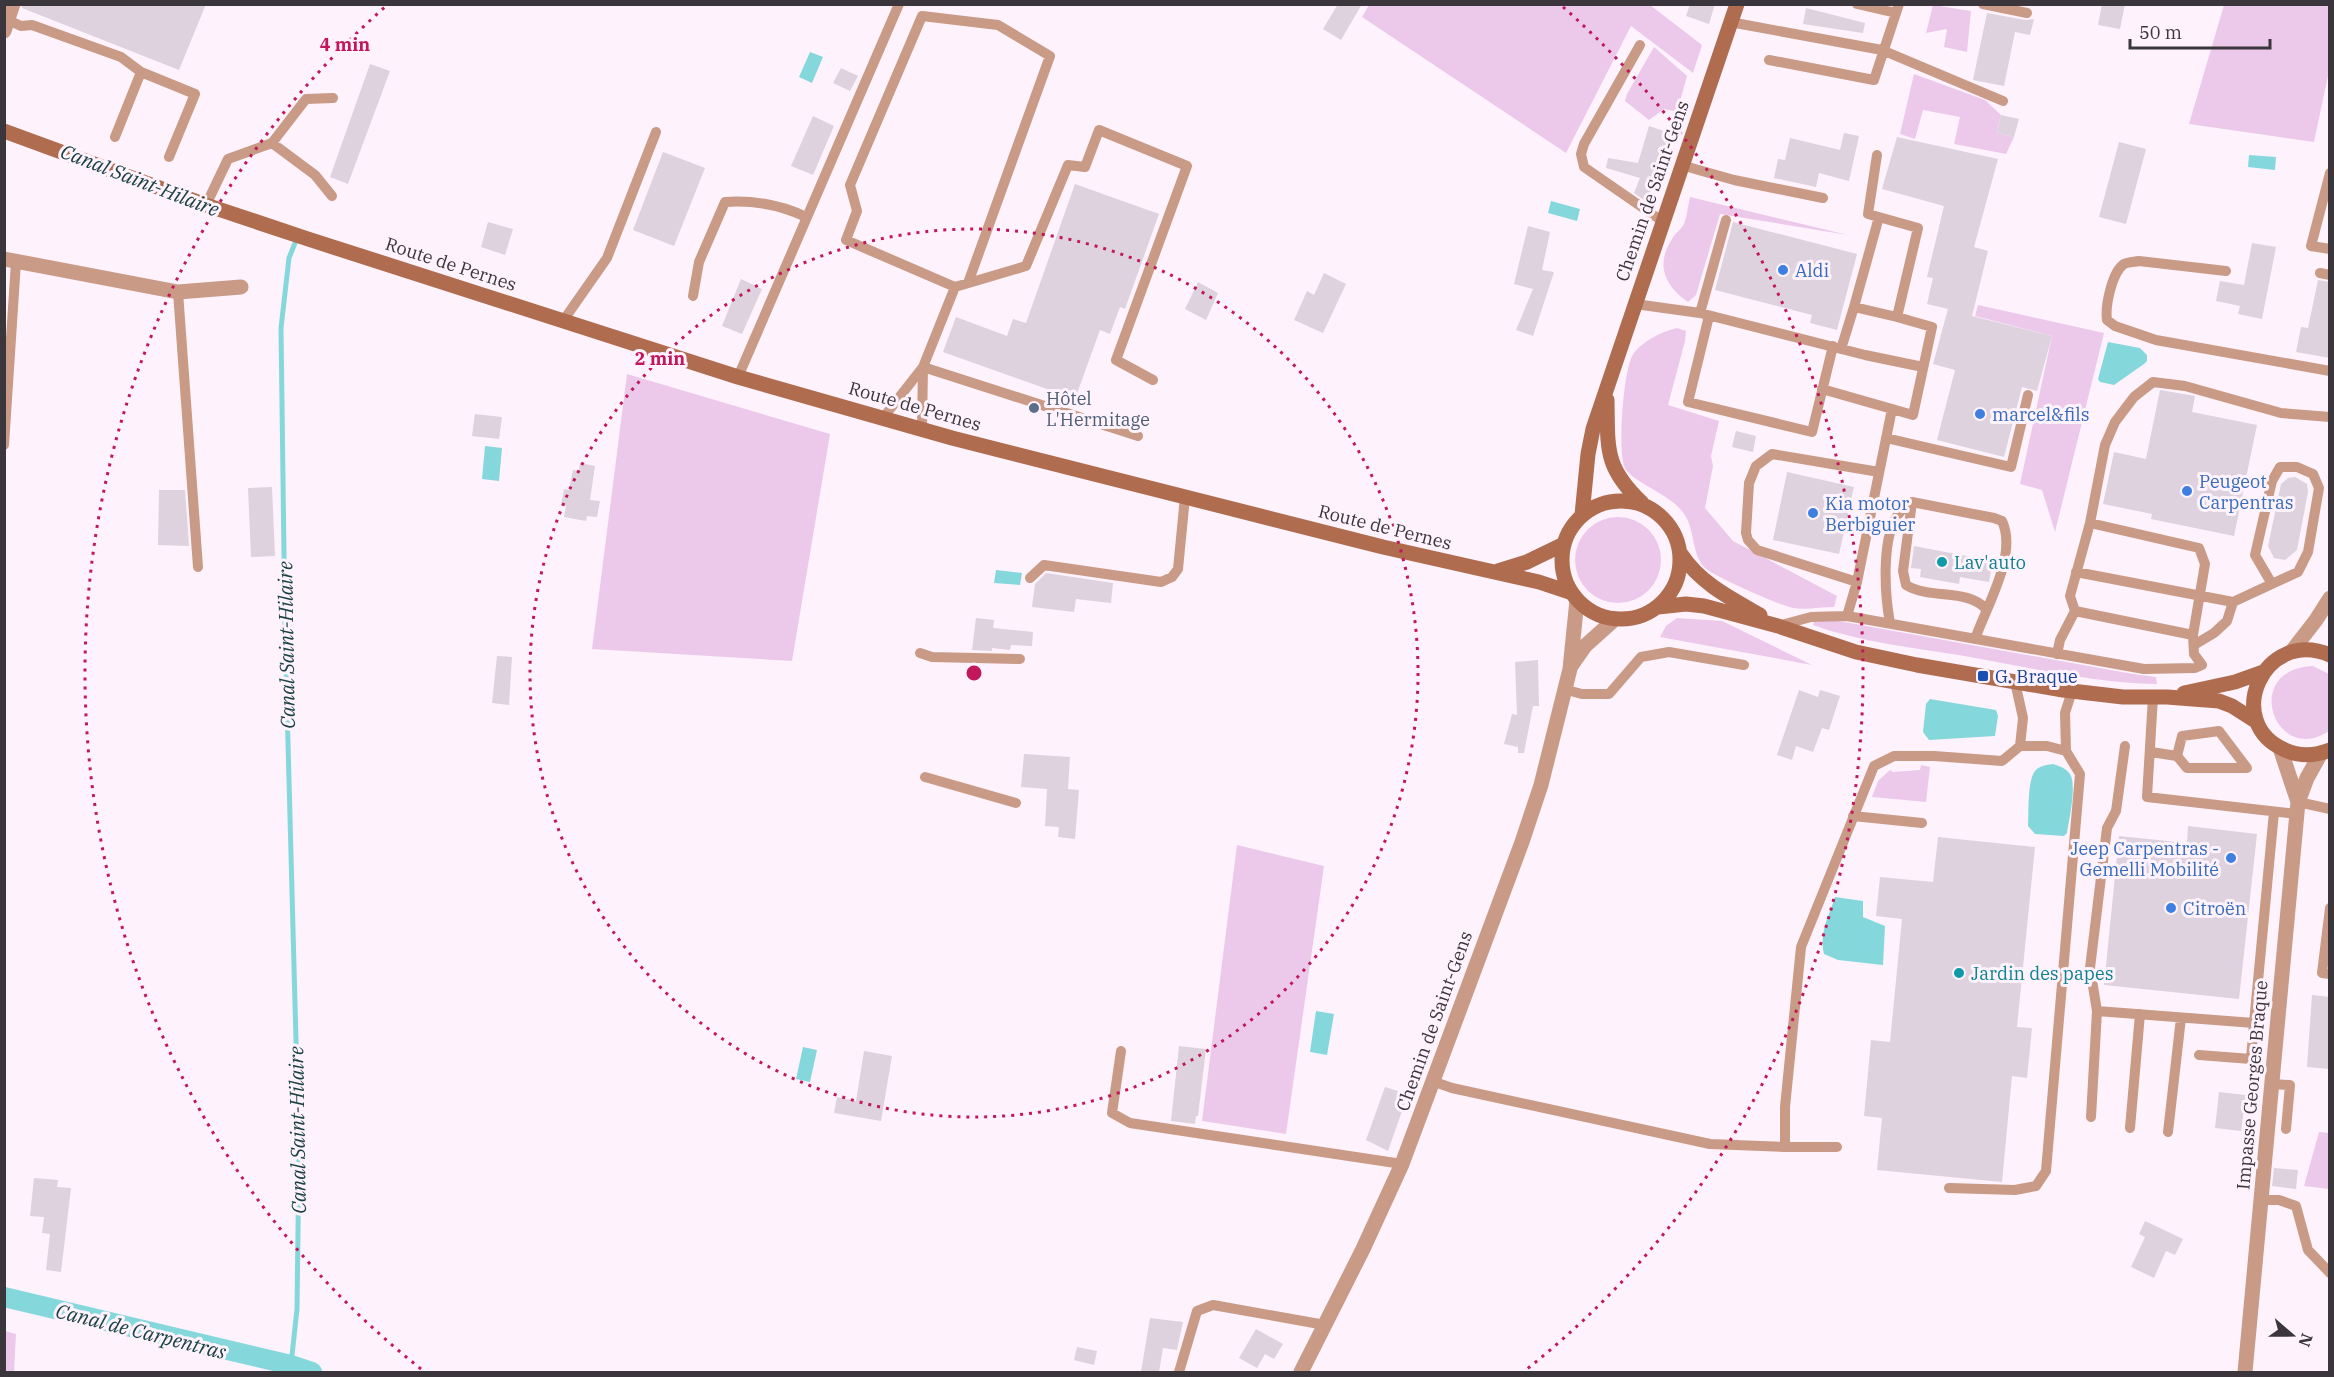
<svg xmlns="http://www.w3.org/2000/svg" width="2334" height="1377" viewBox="0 0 2334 1377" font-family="'IBM Plex Serif',serif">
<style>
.green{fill:#ecc9ea}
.water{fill:#84d8dc}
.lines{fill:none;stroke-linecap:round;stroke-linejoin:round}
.stream{stroke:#84d8dc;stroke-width:5}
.canal{stroke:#84d8dc;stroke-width:20}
.building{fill:#ddd2dd}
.service{stroke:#c99a85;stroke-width:10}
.minor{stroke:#c99a85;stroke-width:15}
.secondary{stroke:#af6c4e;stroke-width:15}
.ring{fill:none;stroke:#c2185b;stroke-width:3;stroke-dasharray:3 6}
.shop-dot{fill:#3f7fe0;stroke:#fef2fd;stroke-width:2}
.service-dot{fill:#5c6f8a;stroke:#fef2fd;stroke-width:2}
.culture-dot{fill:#0f9aa8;stroke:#fef2fd;stroke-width:2}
.transit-dot{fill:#1a4fb4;stroke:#fef2fd;stroke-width:2}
.labels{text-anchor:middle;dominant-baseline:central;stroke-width:6;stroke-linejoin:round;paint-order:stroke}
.street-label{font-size:18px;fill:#3b363b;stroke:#fef2fd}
.shop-label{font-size:18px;fill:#366cbe;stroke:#fef2fd;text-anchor:start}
.service-label{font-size:18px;fill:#4e5e75;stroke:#fef2fd;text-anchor:start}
.culture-label{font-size:18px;fill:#0d838f;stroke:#fef2fd;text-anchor:start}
.transit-label{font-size:18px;fill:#164399;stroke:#fef2fd;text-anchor:start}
.water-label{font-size:20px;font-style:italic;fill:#194143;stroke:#fef2fd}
.centre{fill:#c2185b;stroke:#fef2fd;stroke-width:3}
.ring-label{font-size:18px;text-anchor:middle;font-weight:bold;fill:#c2185b;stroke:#fef2fd;stroke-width:6;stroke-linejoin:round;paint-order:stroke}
</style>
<rect width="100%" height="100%" fill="#fef2fd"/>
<!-- green -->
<path class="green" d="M 1369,5 L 1650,5 L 1702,45 L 1693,73 L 1631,26 L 1566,153 L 1362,17 Z
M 1933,5 L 1971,11 L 1967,52 L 1944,47 L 1947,29 L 1926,33 Z
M 2224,5 L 2329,5 L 2329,71 L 2314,142 L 2189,124 Z
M 1654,47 L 1687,76 L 1677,112 L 1664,109 L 1649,120 L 1625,101 L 1627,94 Z
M 1914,74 L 1985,100 L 2001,115 L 1997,133 L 2014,137 L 2006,154 L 1954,144 L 1960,117 L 1923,110 L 1915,139 L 1900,134 Z
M 1690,197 L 1848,235 L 1720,214 L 1696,295 L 1688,302 C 1665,286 1655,265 1672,239 C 1675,233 1681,230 1684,224 C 1687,216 1688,206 1690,197 Z
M 1978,305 L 2104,333 L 2055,532 L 2042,490 L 2020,484 L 2052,336 L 1975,316 Z
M 1677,328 L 1686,331 L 1685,341 L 1668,405 L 1719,421 L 1711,456 L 1713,466 L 1705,508 L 1733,541 L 1837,596 L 1834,607 C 1821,607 1806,610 1793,608 C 1781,606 1713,576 1705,568 C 1692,555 1695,533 1686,517 C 1674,494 1629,482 1624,466 C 1618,449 1623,367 1634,353 C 1643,341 1663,331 1677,328 Z
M 627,374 L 830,434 L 792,661 L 592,649 Z
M1575 560a43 43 0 1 1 86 0a43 43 0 1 1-86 0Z
M 1677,618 L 1722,621 L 1812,665 L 1660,637 L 1666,626 Z
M 1833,620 L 2133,674 L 2156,677 L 2157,684 C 2094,683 2032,668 1970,657 C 1918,648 1863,643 1813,625 L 1814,622 Z
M 2313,666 L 2329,674 L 2329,731 C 2275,767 2240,669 2313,666 Z
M 1921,765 L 1930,767 L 1926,802 L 1872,797 L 1878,781 L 1890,770 L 1893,772 L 1920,770 Z
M 1237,845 L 1324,866 L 1286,1134 L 1202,1121 Z
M 2319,1132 L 2329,1133 L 2329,1189 L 2304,1186 Z
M 5,1331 L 16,1334 L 14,1372 L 5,1372 Z"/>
<!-- water -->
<path class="water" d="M 810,52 L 823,57 L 812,83 L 799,77 Z
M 2249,155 L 2276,157 L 2275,170 L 2248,167 Z
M 1551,201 L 1580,209 L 1577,221 L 1548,213 Z
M 2108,342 L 2140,348 L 2147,355 L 2147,361 L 2144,364 L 2114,385 L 2100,382 L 2098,379 Z
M 485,446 L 502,448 L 499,481 L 482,479 Z
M 996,570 L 1022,573 L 1020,585 L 994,583 Z
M 1930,699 L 1996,710 L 1998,716 L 1995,736 L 1929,740 L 1923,732 L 1926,704 Z
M 2053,764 C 2059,766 2066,768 2070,774 C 2077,785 2069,820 2067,833 L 2064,836 L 2035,834 L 2028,826 C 2029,814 2027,781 2035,771 C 2039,766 2046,765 2053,764 Z
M 1835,897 L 1863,901 L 1863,917 L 1885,926 L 1883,965 L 1838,960 L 1824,954 C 1819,933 1829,916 1835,897 Z
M 1316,1011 L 1334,1014 L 1327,1055 L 1310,1052 Z
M 803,1047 L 817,1050 L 810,1082 L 796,1079 Z"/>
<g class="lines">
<!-- stream -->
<path class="stream" d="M 291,1365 L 297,1309 L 299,1153 L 285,630 L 281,328 L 289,258 L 297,238 L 294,237"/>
<!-- canal -->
<path class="canal" d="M 4,1297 L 291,1365 L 312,1372"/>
</g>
<!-- building -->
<path class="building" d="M 22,4 L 206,4 L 179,70 L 22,8 Z
M 1338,4 L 1362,4 L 1341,40 L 1323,29 Z
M 1690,4 L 1715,4 L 1709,24 L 1686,16 Z
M 2102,4 L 2125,4 L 2120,29 L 2098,25 Z
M 1806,8 L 1865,23 L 1863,33 L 1803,24 Z
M 1987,13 L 2025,20 L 2034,19 L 2030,35 L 2015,32 L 2004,86 L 1973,80 Z
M 370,64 L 390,71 L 348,184 L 330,177 Z
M 841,68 L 858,76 L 850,91 L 833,83 Z
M 2001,115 L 2019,119 L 2014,137 L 1997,133 Z
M 813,116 L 834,126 L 813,175 L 791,166 Z
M 1649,126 L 1670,133 L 1647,202 L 1634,193 L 1640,178 L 1606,168 L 1608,158 L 1638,163 Z
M 1844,133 L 1859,136 L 1849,181 L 1819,173 L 1816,187 L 1774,178 L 1778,159 L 1785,160 L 1790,138 L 1840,150 Z
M 1897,137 L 1998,159 L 1974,247 L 1988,251 L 1972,316 L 2052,336 L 2037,391 L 2022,387 L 2004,457 L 1937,440 L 1955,370 L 1933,364 L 1948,309 L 1927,304 L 1933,278 L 1927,277 L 1944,206 L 1882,189 Z
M 2119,142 L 2146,149 L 2126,224 L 2099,217 Z
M 663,152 L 705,168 L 674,246 L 633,230 Z
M 1075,184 L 1159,214 L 1125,309 L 1120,307 L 1110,334 L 1100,330 L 1075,399 L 943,352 L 956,317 L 1007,336 L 1013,319 L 1026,323 Z
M 488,222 L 513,229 L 505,255 L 481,247 Z
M 1733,222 L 1857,254 L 1837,330 L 1810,323 L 1812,315 L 1715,290 Z
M 1528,226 L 1550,232 L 1542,270 L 1554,272 L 1533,336 L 1516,330 L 1533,289 L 1514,284 Z
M 2252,243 L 2276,247 L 2262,319 L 2238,314 L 2240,306 L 2216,301 L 2220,281 L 2244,285 Z
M 1324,273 L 1346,284 L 1323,333 L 1294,320 L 1307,291 L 1314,295 Z
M 741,279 L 762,289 L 742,334 L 722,326 Z
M 2318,280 L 2330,282 L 2330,358 L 2296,352 L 2301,327 L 2308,328 Z
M 1198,282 L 1218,293 L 1206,320 L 1185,309 Z
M 2160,390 L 2195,396 L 2192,412 L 2257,425 L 2234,536 L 2151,519 L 2152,514 L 2103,504 L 2114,452 L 2146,459 Z
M 475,414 L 502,417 L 499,439 L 472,436 Z
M 1736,431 L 1756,436 L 1753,452 L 1732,447 Z
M 580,463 L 595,466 L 590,500 L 600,501 L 597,517 L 587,516 L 586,521 L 564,517 L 566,506 L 561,505 L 564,489 L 569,490 L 573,470 L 579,471 Z
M 1787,472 L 1854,487 L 1839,554 L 1773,540 Z
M 2295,477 L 2307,484 L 2308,492 L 2297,550 L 2285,560 L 2274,558 L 2268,546 L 2281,484 L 2288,478 Z
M 272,487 L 275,556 L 251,557 L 248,488 Z
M 159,490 L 185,490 L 189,546 L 158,545 Z
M 1914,546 L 1993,561 L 1989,582 L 1960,577 L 1959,584 L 1920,577 L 1921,569 L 1911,568 Z
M 1046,573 L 1113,583 L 1111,603 L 1076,599 L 1074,612 L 1032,607 L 1035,584 Z
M 976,618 L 994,620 L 993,628 L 1033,632 L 1032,646 L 1011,645 L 1010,650 L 992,648 L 992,651 L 972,650 Z
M 497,656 L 512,657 L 509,705 L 492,703 Z
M 1538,660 L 1539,706 L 1533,706 L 1524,753 L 1518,753 L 1518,747 L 1504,744 L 1512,714 L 1517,715 L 1515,662 Z
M 1799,690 L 1818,697 L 1820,690 L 1840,696 L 1829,730 L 1822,728 L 1813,752 L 1796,746 L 1792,760 L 1777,755 Z
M 1024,754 L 1070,757 L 1068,789 L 1079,790 L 1075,839 L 1058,837 L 1059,827 L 1045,826 L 1047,789 L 1021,787 Z
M 2188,826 L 2257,834 L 2239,999 L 2104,985 L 2119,836 L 2187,843 Z
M 1938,837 L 2035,847 L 2017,1027 L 2032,1028 L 2027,1078 L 2012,1076 L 2002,1182 L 1877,1170 L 1882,1118 L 1864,1116 L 1871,1040 L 1890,1042 L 1902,919 L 1876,916 L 1880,877 L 1933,882 Z
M 2312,995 L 2330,997 L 2330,1069 L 2307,1067 Z
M 1179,1046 L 1206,1049 L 1198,1116 L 1196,1116 L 1195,1124 L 1171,1121 Z
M 864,1051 L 892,1056 L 881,1121 L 834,1113 L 837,1097 L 856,1101 Z
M 1385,1087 L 1408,1094 L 1388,1151 L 1366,1140 Z
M 2219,1092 L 2246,1095 L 2241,1131 L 2215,1128 Z
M 2274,1168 L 2298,1170 L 2296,1189 L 2272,1186 Z
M 34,1178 L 58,1180 L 57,1187 L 71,1188 L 61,1272 L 46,1270 L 50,1234 L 42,1233 L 44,1217 L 30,1216 Z
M 2145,1221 L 2183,1239 L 2175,1255 L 2166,1251 L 2154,1278 L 2131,1267 L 2145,1237 L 2139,1234 Z
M 1150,1318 L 1183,1322 L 1177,1350 L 1163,1348 L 1159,1372 L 1141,1372 Z
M 1256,1329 L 1283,1344 L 1274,1359 L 1265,1354 L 1257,1368 L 1239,1358 Z
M 1077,1347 L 1097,1351 L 1094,1365 L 1074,1360 Z"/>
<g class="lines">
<!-- service -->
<path class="service" d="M 1857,4 L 1896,13
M 1983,4 L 2027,13
M 8,20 L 21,26 L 32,25 L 121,57 L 141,72 L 195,94 L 169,157
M 1730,22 L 1882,50 L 2003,101
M 1640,45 L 1584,144 L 1581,154 L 1584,167 L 1662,221
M 1769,60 L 1874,80 L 1899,4
M 115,137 L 141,72
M 272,143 L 315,175 L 332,196
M 1681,165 L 1734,180 L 1823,198
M 2330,173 L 2311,246 L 2330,249
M 206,205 L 228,159 L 272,143 L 306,99 L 333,98
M 2226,271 L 2139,261 C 2134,262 2128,262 2124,264 C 2112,272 2105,306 2107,320 L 2115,326 L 2156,340 L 2330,371
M 2320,273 L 2330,275
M 955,287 L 846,240 L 857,211 L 850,185 L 922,16 L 998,25 L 1050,56 L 968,283
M 178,292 L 198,567
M 693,296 L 699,262 L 725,202 C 754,200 779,204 806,217
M 1635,304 L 1700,313 L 1865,355 L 1923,367
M 1854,307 L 1879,217
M 1700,313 L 1726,220
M 1709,316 L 1688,402 L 1812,432 L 1833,346
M 563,321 L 607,258 L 656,132
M 1841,349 L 1854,307 L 1897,317
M 923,367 L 1138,436
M 738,377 L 899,4
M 1822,389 L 1892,409
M 883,418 L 923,367 L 955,287 L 1026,266 L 1068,165 L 1085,167 L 1099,130 L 1187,166 L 1116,360 L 1153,380
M 922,429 L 923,367
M 1886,438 L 2011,467 L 2028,395
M 4,445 L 16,262
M 1912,502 L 1903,571 L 1906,585 C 1931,600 1967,588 1986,609
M 2090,523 L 2199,548 L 2205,564 L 2193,635 L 2075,611 L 2070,596 L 2090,523 L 2105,445 L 2115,422 L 2134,397 L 2153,382 L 2185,386 L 2281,413 L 2330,417
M 2076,572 L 2233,602 L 2298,572 L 2308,552 L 2319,488 L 2313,474 L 2297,467 L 2280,467 L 2272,481 L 2255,555 L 2272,584
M 1030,578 L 1044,565 L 1161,582 L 1172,577 L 1178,569 L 1185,497
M 1857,582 L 1757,550 L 1748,540 L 1746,533 L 1749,483 L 1756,466 L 1772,454 L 1879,472
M 1847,616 L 1857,582 L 1892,409 L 1913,415 L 1932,327 L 1897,317 L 1918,228 L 1868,214 L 1877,155
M 1890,623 C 1885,596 1880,533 1901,511 C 1904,508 1909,505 1912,502 L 1994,518 L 2002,521 C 2018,555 1986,607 1975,639
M 1778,626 L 1811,617 L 1847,616 L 2144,669 L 2195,668 L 2202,665 L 2194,654 L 2193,635
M 2194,645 L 2214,633 L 2227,621 L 2233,602
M 920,653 L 932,657 L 1020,659
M 2057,654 L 2060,640 L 2075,611
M 1563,689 L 1582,694 L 1609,694 L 1641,657 L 1669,652 L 1744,665
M 2153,697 L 2147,797 L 2297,814
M 2066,751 L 2065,713 L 2072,691
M 2151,752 L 2177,756 L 2187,768 L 2247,768 L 2219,731 L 2182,736 L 2177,756
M 925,777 L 1016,803
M 2298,802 L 2330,809
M 1853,816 L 1922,823
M 2330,908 L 2322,973 L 2330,974
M 2097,1011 L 2090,968 L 2107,828 L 2116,811 L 2125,746
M 1121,1051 L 1112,1113 L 1130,1123 L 1402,1164
M 2199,1055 L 2251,1059 L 2254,1023
M 1432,1081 L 1452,1088 L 1710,1144 L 1785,1147
M 2271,1084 L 2290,1085 L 2286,1129
M 2091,1117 L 2097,1011 L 2254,1023 L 2274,812
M 2130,1128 L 2140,1014
M 2168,1132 L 2181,1018
M 1837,1147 L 1785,1147 L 1785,1107 L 1801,947 L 1874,766 L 1894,756 L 1934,756 L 2002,761 L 2020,746 L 2023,718 L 2015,682
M 1949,1188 L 2015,1190 L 2036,1186 L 2046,1171 L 2080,774 L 2066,751 L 2047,746 L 2020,746
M 2261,1200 L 2279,1200 L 2296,1206 L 2308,1250 L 2330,1273
M 1179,1372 L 1197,1311 L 1213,1305 L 1325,1325"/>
<!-- minor -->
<path class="minor" d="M 4,31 L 13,4
M 4,259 L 178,292 L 241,287
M 2292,651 L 2316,620 L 2330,598
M 1571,666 L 1585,646 L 1615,619
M 2280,748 L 2298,802
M 1301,1372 L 1363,1249 L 1402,1164 L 1522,842 L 1541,785 L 1570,669 L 1577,600
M 2245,1372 L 2298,802 L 2307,778 L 2321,753"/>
<!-- secondary -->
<path class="secondary" d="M 4,131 L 206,205 L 308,239 L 738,377 L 952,438 L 1383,547 L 1539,582 L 1572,593
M 1607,400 C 1608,449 1604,467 1642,503
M1562 560a59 59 0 1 1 118 0a59 59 0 1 1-118 0Z
M 1582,515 L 1588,454 L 1593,429 L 1737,4
M 1681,554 C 1700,583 1730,598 1760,615
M 1498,571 L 1527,562 L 1564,544
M 1658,607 L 1686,604 L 1704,606 L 1778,626 L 1856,652 L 1917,665 L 2063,690 L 2123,697 L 2167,697 L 2219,701 L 2232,706 L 2257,722
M 2330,655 C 2263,627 2222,723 2285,750 C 2300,757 2315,756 2330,750
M 2184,693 L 2235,682 L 2263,672"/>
</g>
<!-- distance rings -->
<g class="ring">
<circle cx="974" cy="673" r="444"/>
<path d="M421 1369A889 889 0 0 1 385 7M1563 7A889 889 0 0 1 1527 1369"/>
</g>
<!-- markers -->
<g class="shop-dot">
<circle cx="1783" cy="270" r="6"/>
<circle cx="1980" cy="414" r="6"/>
<circle cx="2187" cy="491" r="6"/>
<circle cx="1813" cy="513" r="6"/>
<circle cx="2231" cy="858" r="6"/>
<circle cx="2171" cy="908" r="6"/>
</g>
<circle class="service-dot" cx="1034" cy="408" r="6"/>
<g class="culture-dot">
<circle cx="1942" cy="562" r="6"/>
<circle cx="1959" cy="973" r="6"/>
</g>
<rect class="transit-dot" x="1977" y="670" width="12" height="12" rx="3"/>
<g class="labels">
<!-- street labels -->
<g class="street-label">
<text transform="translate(1652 191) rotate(-71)">Chemin de Saint-Gens</text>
<text transform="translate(451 264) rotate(18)">Route de Pernes</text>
<text transform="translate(915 406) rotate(16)">Route de Pernes</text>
<text transform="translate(1385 527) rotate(14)">Route de Pernes</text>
<text transform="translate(1434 1021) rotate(-70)">Chemin de Saint-Gens</text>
<text transform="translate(2252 1085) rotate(-85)">Impasse Georges Braque</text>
</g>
<!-- shop labels -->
<g class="shop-label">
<text x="1795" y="270">Aldi</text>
<text x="1992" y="414">marcel&amp;fils</text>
<text x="2199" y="481">Peugeot<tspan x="2199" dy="21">Carpentras</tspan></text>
<text x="1825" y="503">Kia motor<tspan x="1825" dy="21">Berbiguier</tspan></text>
<text x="2219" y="848" text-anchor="end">Jeep Carpentras -<tspan x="2219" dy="21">Gemelli Mobilité</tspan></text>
<text x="2183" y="908">Citroën</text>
</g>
<!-- service labels -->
<g class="service-label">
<text x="1046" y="398">Hôtel<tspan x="1046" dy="21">L'Hermitage</tspan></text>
</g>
<!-- culture labels -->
<g class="culture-label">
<text x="1954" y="562">Lav'auto</text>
<text x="1971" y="973">Jardin des papes</text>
</g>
<!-- transit labels -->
<g class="transit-label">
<text x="1995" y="676">G. Braque</text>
</g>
<!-- water labels -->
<g class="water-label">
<text transform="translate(140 180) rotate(21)">Canal Saint-Hilaire</text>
<text transform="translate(286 645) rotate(-91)">Canal Saint-Hilaire</text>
<text transform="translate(297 1130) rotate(-91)">Canal Saint-Hilaire</text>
<text transform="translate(141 1331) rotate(14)">Canal de Carpentras</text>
</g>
</g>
<circle cx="974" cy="673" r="9" class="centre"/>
<g class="ring-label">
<text x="345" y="51">4 min</text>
<text x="660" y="365">2 min</text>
</g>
<!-- border -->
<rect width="2334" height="1377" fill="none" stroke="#3b363b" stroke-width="12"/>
<!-- north arrow -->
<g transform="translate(2292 1335) rotate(110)" stroke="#fef2fd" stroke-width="4.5" paint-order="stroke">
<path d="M0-4.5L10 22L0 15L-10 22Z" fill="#3b363b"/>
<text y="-9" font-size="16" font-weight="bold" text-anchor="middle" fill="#3b363b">N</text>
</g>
<!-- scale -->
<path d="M2130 39v9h140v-9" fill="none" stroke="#3b363b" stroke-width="3"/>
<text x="2139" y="39" font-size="18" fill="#3b363b" stroke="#fef2fd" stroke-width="4.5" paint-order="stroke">50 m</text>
</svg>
